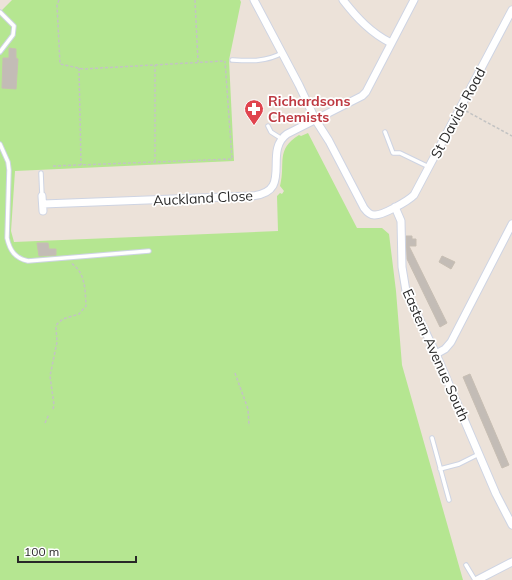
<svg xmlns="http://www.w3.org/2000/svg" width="512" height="580" viewBox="0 0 512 580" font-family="Mulish,sans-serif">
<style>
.green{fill:#b5e691}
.building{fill:#c3bcb6;stroke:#c7beb3}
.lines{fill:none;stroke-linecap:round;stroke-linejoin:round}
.service-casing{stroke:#ced4e3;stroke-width:5.5}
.minor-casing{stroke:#ced4e3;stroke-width:9}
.path{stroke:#c3c3c3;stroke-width:1.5;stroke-dasharray:3 2;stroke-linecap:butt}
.service{stroke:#fff;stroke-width:3.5}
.minor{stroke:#fff;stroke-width:7}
.labels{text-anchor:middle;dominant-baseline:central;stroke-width:3.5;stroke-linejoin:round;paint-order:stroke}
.health-label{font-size:14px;font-weight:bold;fill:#be3a42;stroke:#fff;text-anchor:start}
.street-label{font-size:14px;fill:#282828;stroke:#fff}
</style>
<rect width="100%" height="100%" fill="#ece2d9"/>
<!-- green -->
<path class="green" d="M 12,0 L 240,0 L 241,2 L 229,60 L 234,161 L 15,171 L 11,231 L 14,242 L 278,231 L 277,196 L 280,193 L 282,194 L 284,191 L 280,186 C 286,163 275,150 299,135 L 301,136 L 308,133 L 357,228 L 382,228 L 389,234 L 396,291 L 402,365 L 463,580 L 0,580 L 0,12 Z"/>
<!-- building -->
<path class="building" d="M 9,48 L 16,49 L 16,58 L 18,59 L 16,89 L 2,88 L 3,58 L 9,58 Z
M 406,236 L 412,236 L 412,239 L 416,239 L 416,246 L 409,246 L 447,323 L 440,327 L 407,259 Z
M 37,243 L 48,243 L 49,249 L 56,249 L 56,255 L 39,256 Z
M 442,256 L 455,262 L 451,269 L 439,262 Z
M 470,374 L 509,465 L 502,468 L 463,377 Z"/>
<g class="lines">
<defs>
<path id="service" d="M 0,12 L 14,26 L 13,35 L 0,52
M 232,60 C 250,61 266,62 282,53
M 268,126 L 271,132 L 282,139
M 385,132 L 393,153 L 400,153 L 429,167
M 0,144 L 8,162 L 9,170 L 7,238 C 10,251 15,258 28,261 L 149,251
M 41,173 L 42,196
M 432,438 L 449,500
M 440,469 L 459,464 L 479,454
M 466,565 L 475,580"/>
<path id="minor" d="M 254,0 L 299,85 L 315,119 L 329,141 L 364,208 C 367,212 370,215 374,215 C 382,216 408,201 414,195 L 512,10
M 343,0 C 357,18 371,33 391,43
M 42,196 L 43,211
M 43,204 L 251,196 C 295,193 262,152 287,134 L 362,96 L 366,92 L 414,0
M 395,207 L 401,221 L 402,267 L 406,291 L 436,354 L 496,494 L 512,525
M 436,354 L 445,349 L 451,342 L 512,224
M 477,580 L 512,562"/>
</defs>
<!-- service casing -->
<use href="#service" class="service-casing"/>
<!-- minor casing -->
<use href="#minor" class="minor-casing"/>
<!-- path -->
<path class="path" d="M 59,0 L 57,5 L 60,64 L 83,69 L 224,61
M 195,0 L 198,62
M 79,68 L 81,165
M 466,111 L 512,136
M 155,162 L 155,65
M 53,166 L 232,159 L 225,61
M 235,373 L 248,409 L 249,426
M 53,409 L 54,405 L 50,376 L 57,342 L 56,328 L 57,324 L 63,319 L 79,314 L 86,306 C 85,290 86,273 71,263
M 45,423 L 49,414"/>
<!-- service -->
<use href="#service" class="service"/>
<!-- minor -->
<use href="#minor" class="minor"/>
</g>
<!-- icons -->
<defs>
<symbol id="pharmacy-pin" viewBox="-11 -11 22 30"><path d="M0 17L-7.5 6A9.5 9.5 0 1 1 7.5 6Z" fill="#e0444e" stroke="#fff"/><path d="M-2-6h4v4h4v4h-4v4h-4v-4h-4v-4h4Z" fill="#fff"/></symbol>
</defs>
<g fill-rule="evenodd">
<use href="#pharmacy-pin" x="243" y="98" width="22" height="30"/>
</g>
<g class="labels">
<!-- health labels -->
<g class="health-label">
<text x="268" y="101">Richardsons<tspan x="268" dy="16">Chemists</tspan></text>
</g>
<!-- street labels -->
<g class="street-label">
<text transform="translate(458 113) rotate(-62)">St Davids Road</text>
<text transform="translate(203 198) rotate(-3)">Auckland Close</text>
<text transform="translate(436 355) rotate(66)">Eastern Avenue South</text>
</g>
</g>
<!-- scale -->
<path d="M18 556v6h118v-6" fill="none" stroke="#282828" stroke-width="2"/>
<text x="24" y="556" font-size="12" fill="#282828" stroke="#ffffff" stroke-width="3" paint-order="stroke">100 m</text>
</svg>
